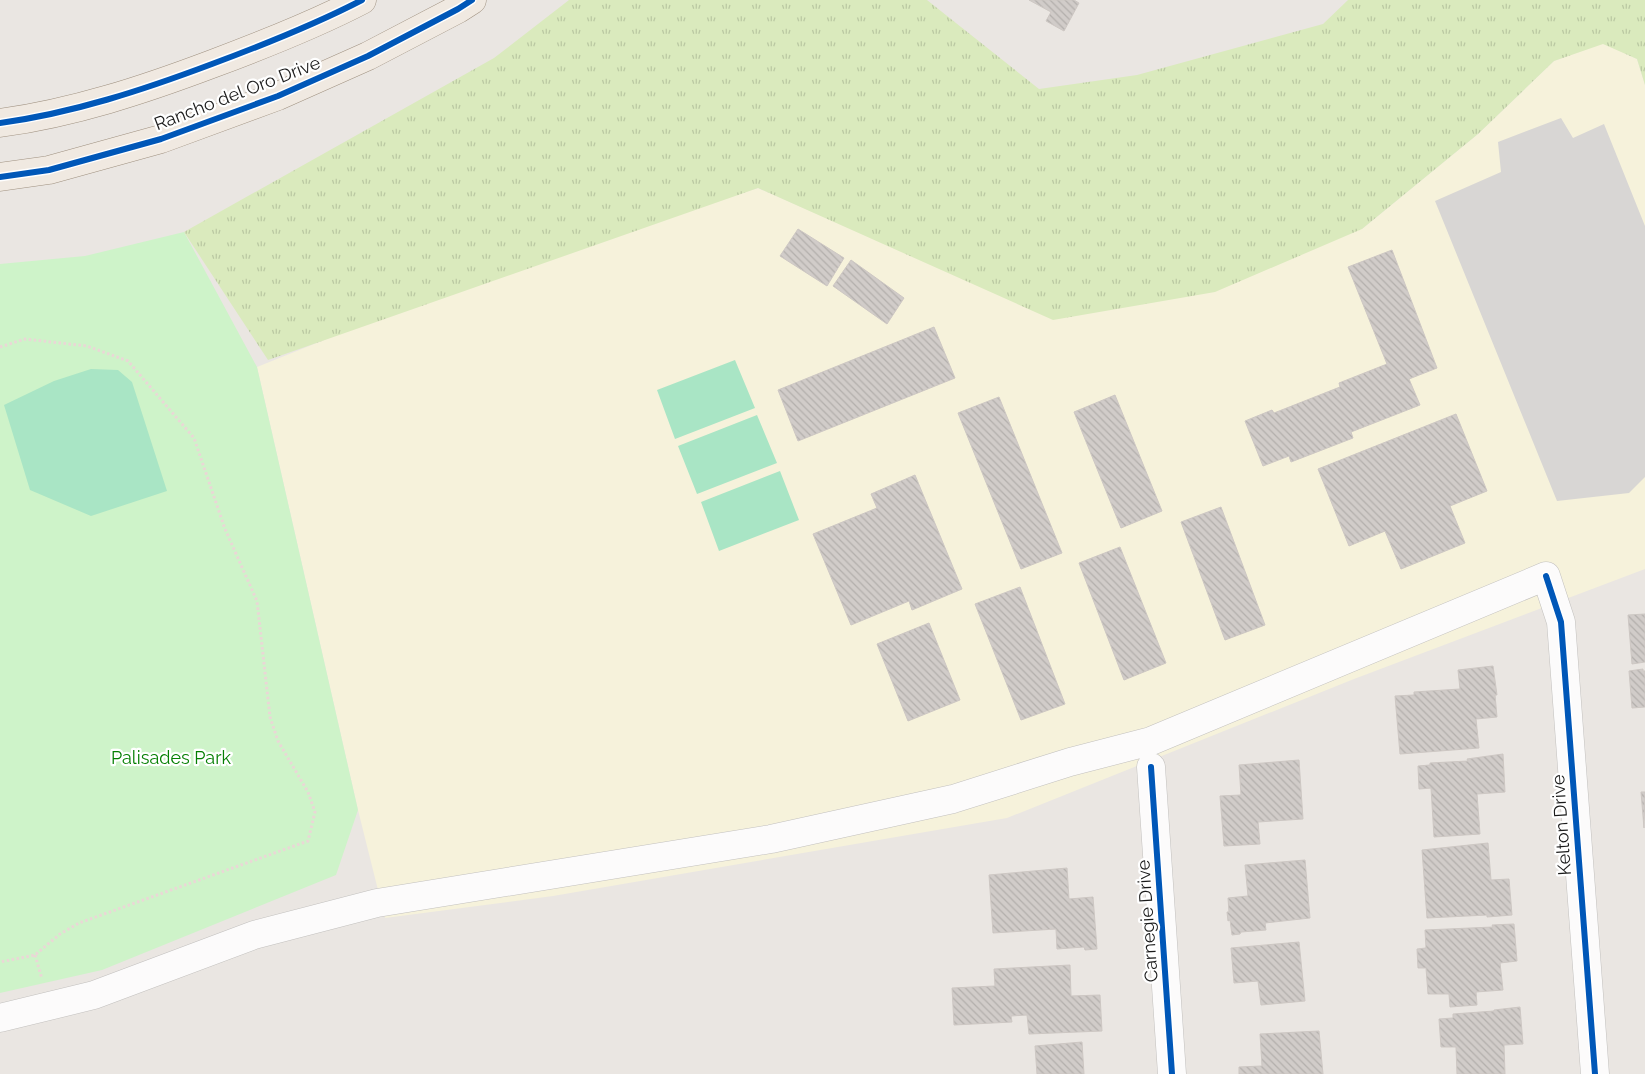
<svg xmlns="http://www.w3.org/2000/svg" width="1645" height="1074" viewBox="0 0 1645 1074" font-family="Raleway,sans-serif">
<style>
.education{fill:#f6f2db}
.grass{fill:url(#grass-tufts)}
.park{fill:#cef3c9}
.pitch{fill:#a9e5c5}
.parking{fill:#d8d6d4}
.building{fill:url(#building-back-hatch);stroke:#cdc7c3}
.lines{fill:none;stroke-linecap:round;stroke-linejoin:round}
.minor-casing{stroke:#c2c0be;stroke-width:29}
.major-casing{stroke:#9f9180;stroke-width:29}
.path{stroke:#ead7d6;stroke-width:3;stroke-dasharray:2.5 2.5;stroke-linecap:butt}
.minor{stroke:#fcfbfb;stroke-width:28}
.major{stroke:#f0e9e1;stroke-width:28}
.cycleway-casing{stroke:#fff;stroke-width:9}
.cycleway{stroke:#0057b8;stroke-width:6}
.labels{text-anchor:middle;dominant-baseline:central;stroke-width:4.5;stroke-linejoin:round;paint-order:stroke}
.street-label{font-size:18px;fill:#1a1a1a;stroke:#fff}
.park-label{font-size:18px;fill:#047f02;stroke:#fff}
</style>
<defs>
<pattern id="grass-tufts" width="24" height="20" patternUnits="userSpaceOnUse" patternTransform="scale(1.25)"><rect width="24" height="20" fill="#daeabd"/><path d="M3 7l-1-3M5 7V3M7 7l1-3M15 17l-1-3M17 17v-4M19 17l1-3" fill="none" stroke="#bac8a2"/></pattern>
<pattern id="building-back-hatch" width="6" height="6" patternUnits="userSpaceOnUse" patternTransform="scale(1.25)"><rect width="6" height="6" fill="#d1ccc9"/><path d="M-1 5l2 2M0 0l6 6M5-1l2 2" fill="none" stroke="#b3afac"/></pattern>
</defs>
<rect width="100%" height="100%" fill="#eae6e2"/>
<!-- education -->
<path class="education" d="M 1603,43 L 1637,59 L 1645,85 L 1645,569 L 1354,679 L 1007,818 L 553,896 L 385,918 L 358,810 L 257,367 L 498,270 L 758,188 L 872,238 L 1362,229 L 1478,134 L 1554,61 Z"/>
<!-- grass -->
<path class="grass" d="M 569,0 L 927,0 L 1039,89 L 1137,75 L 1323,24 L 1348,0 L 1645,0 L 1645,85 L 1637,59 L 1603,44 L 1554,61 L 1478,134 L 1362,229 L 1215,292 L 1053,320 L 758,188 L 268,360 L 184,232 L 494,58 Z"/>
<!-- park -->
<path class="park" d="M 184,232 L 257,367 L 358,810 L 336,875 L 102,970 L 0,993 L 0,264 L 85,256 Z"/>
<!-- pitch -->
<path class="pitch" d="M 735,360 L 755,408 L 675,439 L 657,390 Z
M 91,369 L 118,370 L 132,382 L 167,491 L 91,516 L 30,490 L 4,405 L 54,381 Z
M 757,415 L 777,463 L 697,494 L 678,446 Z
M 780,471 L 799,520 L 719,551 L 701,502 Z"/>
<!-- parking -->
<path class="parking" d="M 1561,118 L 1573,138 L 1604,124 L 1645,226 L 1645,477 L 1629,493 L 1557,501 L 1435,201 L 1501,172 L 1498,142 Z"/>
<!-- building -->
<path class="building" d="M 1029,0 L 1074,0 L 1079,3 L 1064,31 L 1046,21 L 1051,12 Z
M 798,229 L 844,258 L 827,286 L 780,256 Z
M 1392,250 L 1437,368 L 1409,379 L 1420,405 L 1351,432 L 1353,438 L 1291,462 L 1289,456 L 1263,466 L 1245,421 L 1272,410 L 1274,413 L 1340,387 L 1339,383 L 1387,364 L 1348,267 Z
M 851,260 L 904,298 L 887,324 L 833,286 Z
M 934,327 L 955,378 L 798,441 L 778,390 Z
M 1115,395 L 1162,511 L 1121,528 L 1074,412 Z
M 999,397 L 1062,553 L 1021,569 L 958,413 Z
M 1456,414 L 1487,491 L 1450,506 L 1465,543 L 1401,569 L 1385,531 L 1349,546 L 1318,469 Z
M 915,475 L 962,589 L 912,610 L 909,601 L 851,625 L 813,534 L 877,508 L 871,494 Z
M 1221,507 L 1265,625 L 1225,640 L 1181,522 Z
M 1120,547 L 1166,663 L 1124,680 L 1079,563 Z
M 1020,587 L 1065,704 L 1021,720 L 975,604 Z
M 1645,614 L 1645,662 L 1632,664 L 1628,615 Z
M 929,623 L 960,700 L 908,721 L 877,644 Z
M 1493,666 L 1497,695 L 1495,695 L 1497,717 L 1476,719 L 1479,748 L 1400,754 L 1395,696 L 1414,695 L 1414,692 L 1460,689 L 1458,670 Z
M 1643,669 L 1643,671 L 1645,671 L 1645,707 L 1632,708 L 1629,671 Z
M 1503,754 L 1505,792 L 1477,794 L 1480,834 L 1434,837 L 1431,788 L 1419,789 L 1418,766 L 1430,765 L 1430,763 L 1468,761 L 1467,759 Z
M 1299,760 L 1303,819 L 1258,822 L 1260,844 L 1224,846 L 1220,796 L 1241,795 L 1239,765 Z
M 1641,792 L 1645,792 L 1644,828 Z
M 1488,843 L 1491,880 L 1509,879 L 1512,915 L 1487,917 L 1487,915 L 1427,918 L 1422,850 Z
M 1305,860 L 1310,918 L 1265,923 L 1266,930 L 1241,932 L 1240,934 L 1232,935 L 1230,920 L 1228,921 L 1227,912 L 1229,912 L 1228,898 L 1248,896 L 1245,865 Z
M 1067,868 L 1069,899 L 1093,897 L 1097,949 L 1085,950 L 1084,947 L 1057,949 L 1056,929 L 993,933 L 989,875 Z
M 1514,924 L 1517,961 L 1500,963 L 1503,990 L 1476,992 L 1477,1005 L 1450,1007 L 1449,994 L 1428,994 L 1426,968 L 1418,968 L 1417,949 L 1426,948 L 1425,930 L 1493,927 L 1492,925 Z
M 1299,942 L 1305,1001 L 1261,1005 L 1258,981 L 1234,983 L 1231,948 Z
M 1070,965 L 1071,996 L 1100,995 L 1102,1031 L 1029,1034 L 1027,1015 L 1011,1016 L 1012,1022 L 954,1025 L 952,988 L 995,986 L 994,969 Z
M 1520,1007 L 1523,1044 L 1504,1045 L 1505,1074 L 1457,1074 L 1456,1047 L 1441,1047 L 1439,1019 L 1453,1018 L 1453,1014 L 1494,1011 L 1494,1010 Z
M 1319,1031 L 1323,1074 L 1239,1074 L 1239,1067 L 1262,1066 L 1260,1034 Z
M 1082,1042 L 1084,1074 L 1037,1074 L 1035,1046 Z"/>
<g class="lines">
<defs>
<path id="minor" d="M 1151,767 L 1172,1074
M 0,1018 L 94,995 L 254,935 L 377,903 L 771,839 L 953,799 L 1070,762 L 1151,741 L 1546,576 L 1561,622 L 1595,1074"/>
<path id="major" d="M 0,123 C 73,113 143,90 212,64 C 263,45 314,25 362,0
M 0,177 L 49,170 L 161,139 L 278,96 L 368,56 L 458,9 L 472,0"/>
</defs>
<!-- minor casing -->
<use href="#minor" class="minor-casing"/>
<!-- major casing -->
<use href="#major" class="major-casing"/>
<!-- path -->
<path class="path" d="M 0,347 L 25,339 L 87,346 L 128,361 L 194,438 L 225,529 L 257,601 L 270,717 L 278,741 L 308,792 L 315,812 L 308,841 L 79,923 L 60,934 L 35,955 L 0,962
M 35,955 L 42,979"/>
<!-- minor -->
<use href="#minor" class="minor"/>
<!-- major -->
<use href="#major" class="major"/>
<defs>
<path id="cycleway" d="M 0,123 C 73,113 143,90 212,64 C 263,45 314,25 362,0
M 0,177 L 49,170 L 161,139 L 278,96 L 368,56 L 458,9 L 472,0
M 1546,576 L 1561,622 L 1595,1074
M 1151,767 L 1172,1074"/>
</defs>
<!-- cycleway casing -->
<use href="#cycleway" class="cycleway-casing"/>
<!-- cycleway -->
<use href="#cycleway" class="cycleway"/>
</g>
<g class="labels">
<!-- street labels -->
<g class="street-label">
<text transform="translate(237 93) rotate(-21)">Rancho del Oro Drive</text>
<text transform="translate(1561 825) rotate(-94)">Kelton Drive</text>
<text transform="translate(1147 921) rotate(-94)">Carnegie Drive</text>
</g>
<!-- park labels -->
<g class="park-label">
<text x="171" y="757">Palisades Park</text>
</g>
</g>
</svg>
